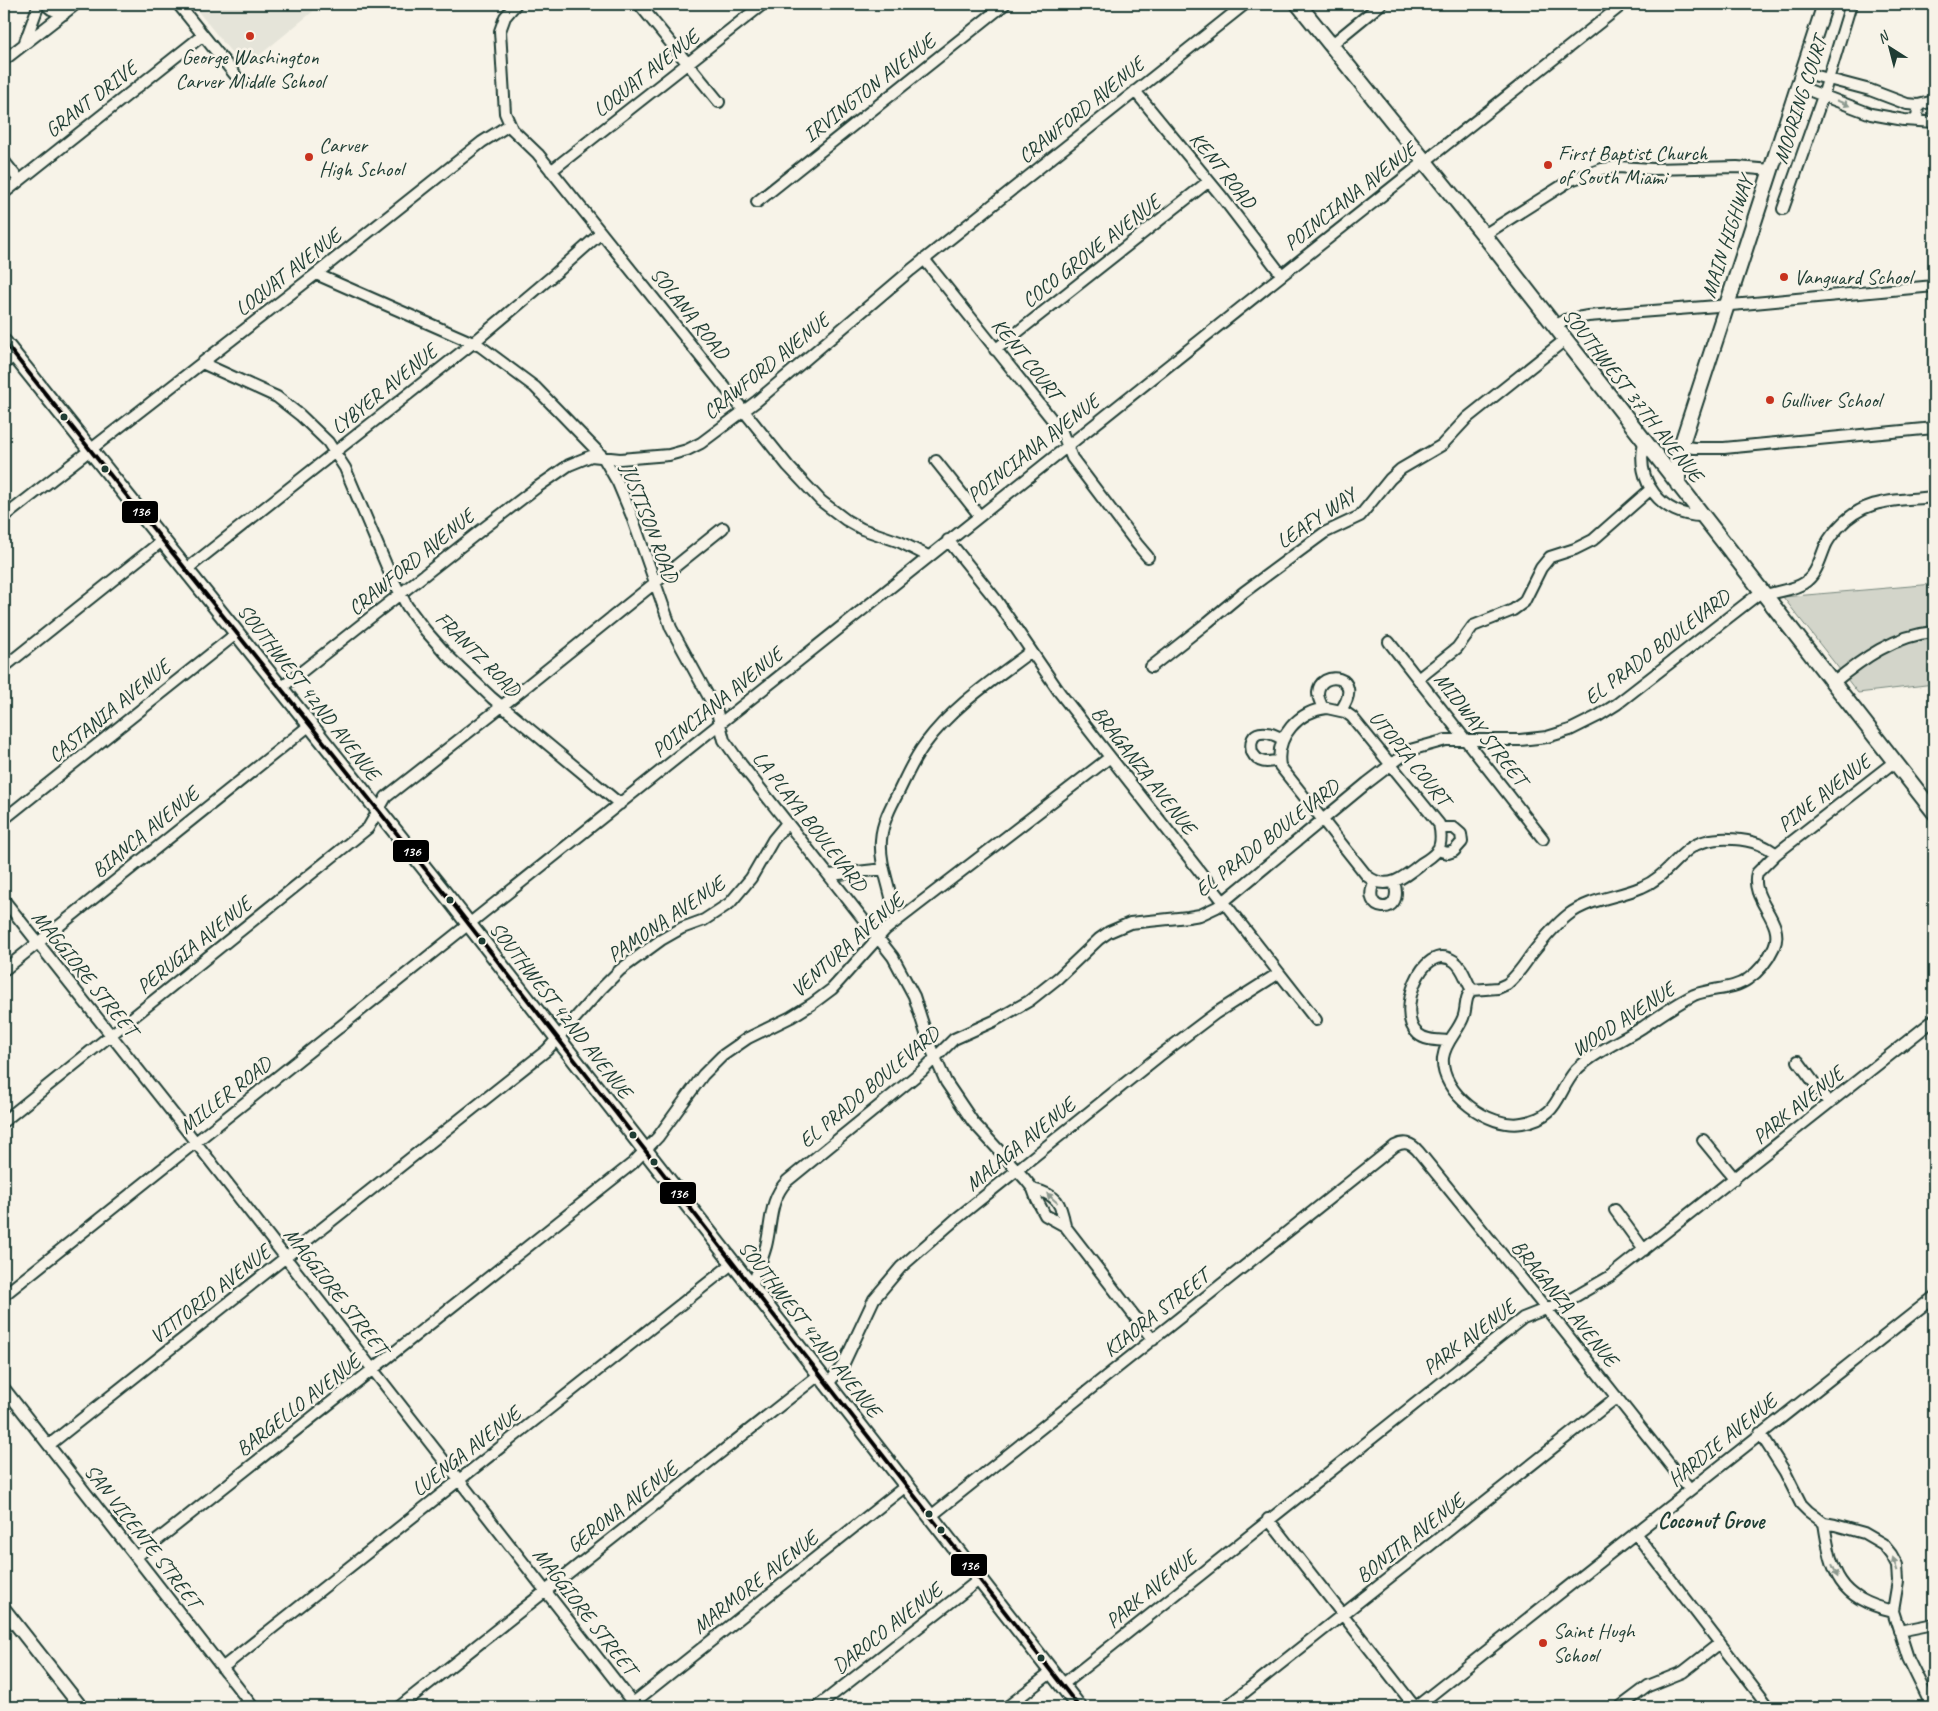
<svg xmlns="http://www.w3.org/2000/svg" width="1938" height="1711" viewBox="0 0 1938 1711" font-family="Caveat,sans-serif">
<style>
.built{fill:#e5e4d9}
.green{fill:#d3d5ca;stroke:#79897f}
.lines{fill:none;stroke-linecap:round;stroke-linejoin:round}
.minor-casing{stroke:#1f3d34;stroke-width:14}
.tertiary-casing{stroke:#1f3d34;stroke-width:16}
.secondary-casing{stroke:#1f3d34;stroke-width:18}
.minor{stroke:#f7f3e8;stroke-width:10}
.tertiary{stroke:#f7f3e8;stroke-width:12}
.secondary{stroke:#f7f3e8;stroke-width:14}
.bus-1-casing{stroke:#f7f3e8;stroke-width:8}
.bus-1{stroke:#000;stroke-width:4}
.oneway{fill:#8b988e}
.poi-dot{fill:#c8321e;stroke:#f7f3e8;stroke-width:2}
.bus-dot{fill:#1f3d34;stroke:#f7f3e8;stroke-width:2}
.labels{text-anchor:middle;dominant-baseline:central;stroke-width:5;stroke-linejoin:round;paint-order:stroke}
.poi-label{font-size:21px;fill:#1f3d34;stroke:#f7f3e8;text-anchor:start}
.street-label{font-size:21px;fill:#1f3d34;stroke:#f7f3e8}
.neighbourhood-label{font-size:22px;font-weight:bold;fill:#1f3d34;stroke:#f7f3e8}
.line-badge{stroke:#f7f3e8;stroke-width:2}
.badge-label{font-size:14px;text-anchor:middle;font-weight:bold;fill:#fff}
</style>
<rect width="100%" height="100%" fill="#f7f3e8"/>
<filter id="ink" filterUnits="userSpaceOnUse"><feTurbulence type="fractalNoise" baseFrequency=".02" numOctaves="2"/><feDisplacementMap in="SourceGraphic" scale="10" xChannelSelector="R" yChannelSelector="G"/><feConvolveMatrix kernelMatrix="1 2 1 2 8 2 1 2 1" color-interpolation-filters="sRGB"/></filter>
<g filter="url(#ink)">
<!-- built -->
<path class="built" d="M 192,4 L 322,4 L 244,68 Z"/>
<!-- green -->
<path class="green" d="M 1934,584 L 1934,684 L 1858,693 L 1783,597 Z"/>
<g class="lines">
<defs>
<path id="minor" d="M 45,4 L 51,9 L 64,14
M 178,4 L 236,76
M 516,4 L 505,17 L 500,31 L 505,113 L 512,129 L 538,154 L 788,466 L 821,501 L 846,520 L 862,529 L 900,542 L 928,556
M 639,4 L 719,102
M 25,42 L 39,4
M 1331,45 L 1381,4
M 4,60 L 76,4
M 1802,72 L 1870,90 L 1907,104 L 1918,105
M 1798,86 L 1871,114 L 1904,120 L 1934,122
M 1135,91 L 1222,197 L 1281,274
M 1917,121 L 1918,105 L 1934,101
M 4,161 L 19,180
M 551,171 L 763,4
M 4,193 L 203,35
M 757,202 L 1005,4
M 1783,209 L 1823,96 L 1851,4
M 1484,235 L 1571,180 L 1602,169 L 1617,167 L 1653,169 L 1737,167 L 1771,170
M 924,259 L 1062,432 L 1072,458 L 1137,544 L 1148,557
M 316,274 L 480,346 L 535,387 L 603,457 L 618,483 L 631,514 L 671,628 L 717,712 L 724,740 L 741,764 L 893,957 L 914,996 L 930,1046 L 946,1082 L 973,1122 L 1025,1179 L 1033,1189 L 1037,1200 L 1045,1215 L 1065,1226 C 1061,1202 1057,1195 1033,1189
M 1555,326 L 1565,320 L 1588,316 L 1743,304 L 1934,286
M 995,350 L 1209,181
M 202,363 L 277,397 L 300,415 L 328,442 L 345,468 L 390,574 L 407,606 L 425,630 L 448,656 L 492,698 L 620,804
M 4,364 L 15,355
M 1644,442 C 1635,481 1661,516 1702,516
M 1681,446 L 1694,448 L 1724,448 L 1934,428
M 936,461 L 979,515
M 4,517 L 316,274 L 482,142 L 509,125
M 948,540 L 997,601 L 1060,693 L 1316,1020
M 187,569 L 473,343 L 556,273 L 601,233
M 1764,596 C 1775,591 1795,590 1804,583 C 1816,576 1820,559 1825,547 C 1828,539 1833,534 1838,528 C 1865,497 1897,501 1934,497
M 1389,642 L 1543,839
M 4,667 L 163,540
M 1151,667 L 1208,622 L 1244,592 L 1324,533 L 1360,516 L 1390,479 L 1401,469 L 1442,445 L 1467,418 L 1566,339
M 1418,679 L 1457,648 L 1473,626 L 1513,610 L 1524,602 L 1541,568 L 1550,557 L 1575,549 L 1593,540 L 1651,489
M 1833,683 C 1862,659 1895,635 1934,632
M 281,688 L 480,531 L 536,488 L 569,465 L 591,456 L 620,459 L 669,455 L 687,450 L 701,443 L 757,401 L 911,270 L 1245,4
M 1323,708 C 1321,704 1318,698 1318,693 C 1319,669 1366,674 1341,710
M 1327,708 L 1345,712 L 1352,717 L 1439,824 C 1441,833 1442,844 1437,851 C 1433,856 1427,860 1422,863 C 1405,877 1387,892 1367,876 L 1280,766 C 1275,736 1299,711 1327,708 Z
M 1279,760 C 1267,763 1258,764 1252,752 C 1247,728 1268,730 1282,739
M 4,819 L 237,633
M 1437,850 L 1448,853 L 1454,851 L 1462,842 L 1461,834 L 1454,828 L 1440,828
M 830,875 L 884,869
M 1375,881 C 1358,913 1406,918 1394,882
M 4,900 L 179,1121 L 636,1707
M 895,922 C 894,894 879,868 881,840 C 882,823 891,806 899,791 C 907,775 914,758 925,744 C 953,706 993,680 1030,652
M 4,970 L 310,725
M 1472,990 C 1464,997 1467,1009 1463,1018 C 1457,1033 1445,1042 1443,1058 C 1440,1093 1489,1129 1522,1123 C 1560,1117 1556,1093 1576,1070 C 1583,1063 1592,1057 1600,1052 C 1614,1043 1629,1036 1643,1027 C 1659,1016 1676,1004 1694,995 C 1711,988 1733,990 1748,979 C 1760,971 1768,960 1774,947 C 1786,921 1749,900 1757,873 L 1776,854 L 1894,762
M 1472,990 L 1498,988 L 1507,984 C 1517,976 1524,965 1531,955 C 1542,941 1554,926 1568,915 C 1590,898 1617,898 1642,887 C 1662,879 1673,861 1689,849 C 1711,833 1757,837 1776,854
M 1448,1041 C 1438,1040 1426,1041 1418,1034 C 1395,1016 1421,939 1454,961 C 1463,967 1466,981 1472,990
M 1798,1061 L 1829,1103
M 4,1121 L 368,828 L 386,797 L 502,706 L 723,528
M 1703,1140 L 1735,1179
M 1615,1210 L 1644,1250
M 1065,1226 L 1153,1340
M 752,1287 C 757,1273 762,1260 766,1246 C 772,1222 769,1200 787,1181 L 922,1071 L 954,1039 L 994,1021 L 1029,1001 L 1058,978 L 1099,939 L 1109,932 L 1130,923 L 1188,917 L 1200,915 L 1217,907 L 1367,783 L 1410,750 L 1446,740 L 1520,740 L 1547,737 L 1570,730 L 1598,716 L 1617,704 L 1761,592
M 4,1295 C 543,865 1082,433 1623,4
M 828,1384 L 843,1365 L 874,1299 L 901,1267 L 956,1219 L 1159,1056 L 1216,1013 L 1279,973
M 4,1388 L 253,1707
M 1760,1433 L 1785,1472 L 1801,1504 L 1808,1511 L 1824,1523 L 1835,1525 L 1864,1533 L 1883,1544 L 1891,1554 L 1897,1565 L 1898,1581 L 1893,1611 L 1908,1658 L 1932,1707
M 49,1445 L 547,1050 L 601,989 L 620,970 L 661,940 L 682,928 L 704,920 L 730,903 L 751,878 L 773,840 L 787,823
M 931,1516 L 1395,1146 C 1405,1141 1411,1143 1418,1151 L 1561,1327 L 1690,1490
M 1268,1519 L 1415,1707
M 1824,1523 C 1832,1574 1838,1598 1893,1611
M 1635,1533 L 1769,1707
M 136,1557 L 633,1163 L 658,1137 L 703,1075 L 722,1056 L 748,1038 L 791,1017 L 812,1004 L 832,989 L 885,930 L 1109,758
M 1899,1631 L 1934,1624
M 222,1668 L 733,1263
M 1062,1685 L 1523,1318 L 1571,1299 L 1609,1277 L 1934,1020
M 399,1707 L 820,1374
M 628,1707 L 907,1485
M 817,1707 L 980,1579
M 1007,1707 L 1052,1672
M 1226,1707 L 1617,1397
M 1416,1707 L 1934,1297
M 1620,1707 L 1648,1686 L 1683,1672 L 1720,1643"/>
<path id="tertiary" d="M 4,1609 L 81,1707"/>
<path id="secondary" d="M 1298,4 L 1484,235 L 1934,812
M 4,342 L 450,900 L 1079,1707
M 1678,485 L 1678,460 L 1682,443 L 1825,4"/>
</defs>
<!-- minor casing -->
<use href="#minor" class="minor-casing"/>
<!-- tertiary casing -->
<use href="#tertiary" class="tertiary-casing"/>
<!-- secondary casing -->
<use href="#secondary" class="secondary-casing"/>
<!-- minor -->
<use href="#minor" class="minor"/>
<!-- tertiary -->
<use href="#tertiary" class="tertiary"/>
<!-- secondary -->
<use href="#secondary" class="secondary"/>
<defs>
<path id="bus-1" d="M 4,342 L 450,900 L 1079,1707"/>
</defs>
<!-- bus-1 casing -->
<use href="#bus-1" class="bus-1-casing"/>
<!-- bus-1 -->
<use href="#bus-1" class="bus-1"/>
</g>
<!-- one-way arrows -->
<defs><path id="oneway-solid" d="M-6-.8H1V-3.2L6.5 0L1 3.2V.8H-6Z" transform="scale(1.25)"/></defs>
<g class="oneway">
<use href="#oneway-solid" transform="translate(1843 103) rotate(23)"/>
<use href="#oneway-solid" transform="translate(1052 1198) rotate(-138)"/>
<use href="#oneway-solid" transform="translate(1895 1564) rotate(-109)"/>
<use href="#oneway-solid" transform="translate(1835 1571) rotate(67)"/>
</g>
</g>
<!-- markers -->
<g class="poi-dot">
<circle cx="250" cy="36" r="5"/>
<circle cx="309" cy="157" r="5"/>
<circle cx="1548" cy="165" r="5"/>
<circle cx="1784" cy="277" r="5"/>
<circle cx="1770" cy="400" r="5"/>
<circle cx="1543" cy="1643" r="5"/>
</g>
<g class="bus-dot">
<circle cx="64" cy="417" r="4.5"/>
<circle cx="105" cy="469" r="4.5"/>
<circle cx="450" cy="900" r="4.5"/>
<circle cx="482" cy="941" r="4.5"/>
<circle cx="633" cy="1135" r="4.5"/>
<circle cx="654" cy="1162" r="4.5"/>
<circle cx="929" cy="1514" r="4.5"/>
<circle cx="941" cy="1530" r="4.5"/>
<circle cx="1041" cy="1658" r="4.5"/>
</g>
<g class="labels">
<!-- poi labels -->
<g class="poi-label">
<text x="250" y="57" text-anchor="middle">George Washington<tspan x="250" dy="24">Carver Middle School</tspan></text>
<text x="319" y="145">Carver<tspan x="319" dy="24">High School</tspan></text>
<text x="1558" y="153">First Baptist Church<tspan x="1558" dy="24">of South Miami</tspan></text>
<text x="1794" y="277">Vanguard School</text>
<text x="1780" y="400">Gulliver School</text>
<text x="1553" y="1631">Saint Hugh<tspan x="1553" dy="24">School</tspan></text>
</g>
<!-- street labels -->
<g class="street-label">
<text transform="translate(646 73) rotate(-38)">LOQUAT AVENUE</text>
<text transform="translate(869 88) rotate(-38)">IRVINGTON AVENUE</text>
<text transform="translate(91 99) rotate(-38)">GRANT DRIVE</text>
<text transform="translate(1800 100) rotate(-72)">MOORING COURT</text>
<text transform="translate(1081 110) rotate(-39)">CRAWFORD AVENUE</text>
<text transform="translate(1223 170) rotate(51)">KENT ROAD</text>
<text transform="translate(1350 196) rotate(-38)">POINCIANA AVENUE</text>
<text transform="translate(1727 237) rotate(-72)">MAIN HIGHWAY</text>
<text transform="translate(1091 251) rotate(-38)">COCO GROVE AVENUE</text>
<text transform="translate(288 272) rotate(-38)">LOQUAT AVENUE</text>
<text transform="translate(690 313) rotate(51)">SOLANA ROAD</text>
<text transform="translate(1027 359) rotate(51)">KENT COURT</text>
<text transform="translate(766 366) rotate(-39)">CRAWFORD AVENUE</text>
<text transform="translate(384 389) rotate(-39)">LYBYER AVENUE</text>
<text transform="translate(1633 395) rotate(52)">SOUTHWEST 37TH AVENUE</text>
<text transform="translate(1033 448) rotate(-38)">POINCIANA AVENUE</text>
<text transform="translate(1316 518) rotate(-34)">LEAFY WAY</text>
<text transform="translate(650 523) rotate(69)">JUSTISON ROAD</text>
<text transform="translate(411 562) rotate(-39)">CRAWFORD AVENUE</text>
<text transform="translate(1657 647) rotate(-37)">EL PRADO BOULEVARD</text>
<text transform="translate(478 654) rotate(45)">FRANTZ ROAD</text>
<text transform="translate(309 692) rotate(52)">SOUTHWEST 42ND AVENUE</text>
<text transform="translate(717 702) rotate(-39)">POINCIANA AVENUE</text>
<text transform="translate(109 711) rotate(-39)">CASTANIA AVENUE</text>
<text transform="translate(1481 729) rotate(52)">MIDWAY STREET</text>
<text transform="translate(1410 758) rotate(51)">UTOPIA COURT</text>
<text transform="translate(1144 770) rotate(52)">BRAGANZA AVENUE</text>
<text transform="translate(1824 793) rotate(-38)">PINE AVENUE</text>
<text transform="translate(810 821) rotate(52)">LA PLAYA BOULEVARD</text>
<text transform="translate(145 832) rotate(-39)">BIANCA AVENUE</text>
<text transform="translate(1267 838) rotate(-38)">EL PRADO BOULEVARD</text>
<text transform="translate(666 919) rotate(-34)">PAMONA AVENUE</text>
<text transform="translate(194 945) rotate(-39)">PERUGIA AVENUE</text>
<text transform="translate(847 945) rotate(-42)">VENTURA AVENUE</text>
<text transform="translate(85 973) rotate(51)">MAGGIORE STREET</text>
<text transform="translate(561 1010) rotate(52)">SOUTHWEST 42ND AVENUE</text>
<text transform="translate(1623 1019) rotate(-33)">WOOD AVENUE</text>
<text transform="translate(869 1087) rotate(-40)">EL PRADO BOULEVARD</text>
<text transform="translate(225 1095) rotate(-38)">MILLER ROAD</text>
<text transform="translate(1798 1105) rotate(-39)">PARK AVENUE</text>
<text transform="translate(1020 1144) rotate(-39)">MALAGA AVENUE</text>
<text transform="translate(336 1291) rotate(52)">MAGGIORE STREET</text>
<text transform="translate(210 1294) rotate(-38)">VITTORIO AVENUE</text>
<text transform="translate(1565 1303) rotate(51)">BRAGANZA AVENUE</text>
<text transform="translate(1156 1313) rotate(-38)">KIAORA STREET</text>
<text transform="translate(810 1329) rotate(52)">SOUTHWEST 42ND AVENUE</text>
<text transform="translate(1469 1337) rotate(-37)">PARK AVENUE</text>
<text transform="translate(298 1405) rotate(-38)">BARGELLO AVENUE</text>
<text transform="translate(1722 1440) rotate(-39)">HARDIE AVENUE</text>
<text transform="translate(466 1451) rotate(-38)">LUENGA AVENUE</text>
<text transform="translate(622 1507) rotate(-38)">GERONA AVENUE</text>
<text transform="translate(143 1536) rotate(52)">SAN VICENTE STREET</text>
<text transform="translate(1410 1538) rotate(-38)">BONITA AVENUE</text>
<text transform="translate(755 1582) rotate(-38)">MARMORE AVENUE</text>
<text transform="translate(1151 1589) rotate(-39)">PARK AVENUE</text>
<text transform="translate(585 1611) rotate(52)">MAGGIORE STREET</text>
<text transform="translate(887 1628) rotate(-38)">DAROCO AVENUE</text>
</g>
<!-- neighbourhood labels -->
<g class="neighbourhood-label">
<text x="1711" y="1521">Coconut Grove</text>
</g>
</g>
<g class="line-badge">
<rect x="121" y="500" width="38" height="24" rx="5" fill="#000"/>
<rect x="392" y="839" width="38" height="24" rx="5" fill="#000"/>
<rect x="659" y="1181" width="38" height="24" rx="5" fill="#000"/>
<rect x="950" y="1553" width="38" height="24" rx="5" fill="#000"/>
</g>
<g class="badge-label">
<text x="140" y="516">136</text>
<text x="411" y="856">136</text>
<text x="678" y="1198">136</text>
<text x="969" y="1570">136</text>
</g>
<!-- margin -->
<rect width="1938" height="1711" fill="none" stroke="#f7f3e8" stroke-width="20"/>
<rect x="10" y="10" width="1918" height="1691" fill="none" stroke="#1f3d34" stroke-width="2" filter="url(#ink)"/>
<!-- north arrow -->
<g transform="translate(1890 48) rotate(324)" stroke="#f7f3e8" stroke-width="4" paint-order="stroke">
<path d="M0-4L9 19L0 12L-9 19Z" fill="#1f3d34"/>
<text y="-8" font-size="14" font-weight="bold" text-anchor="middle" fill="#1f3d34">N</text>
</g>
</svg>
